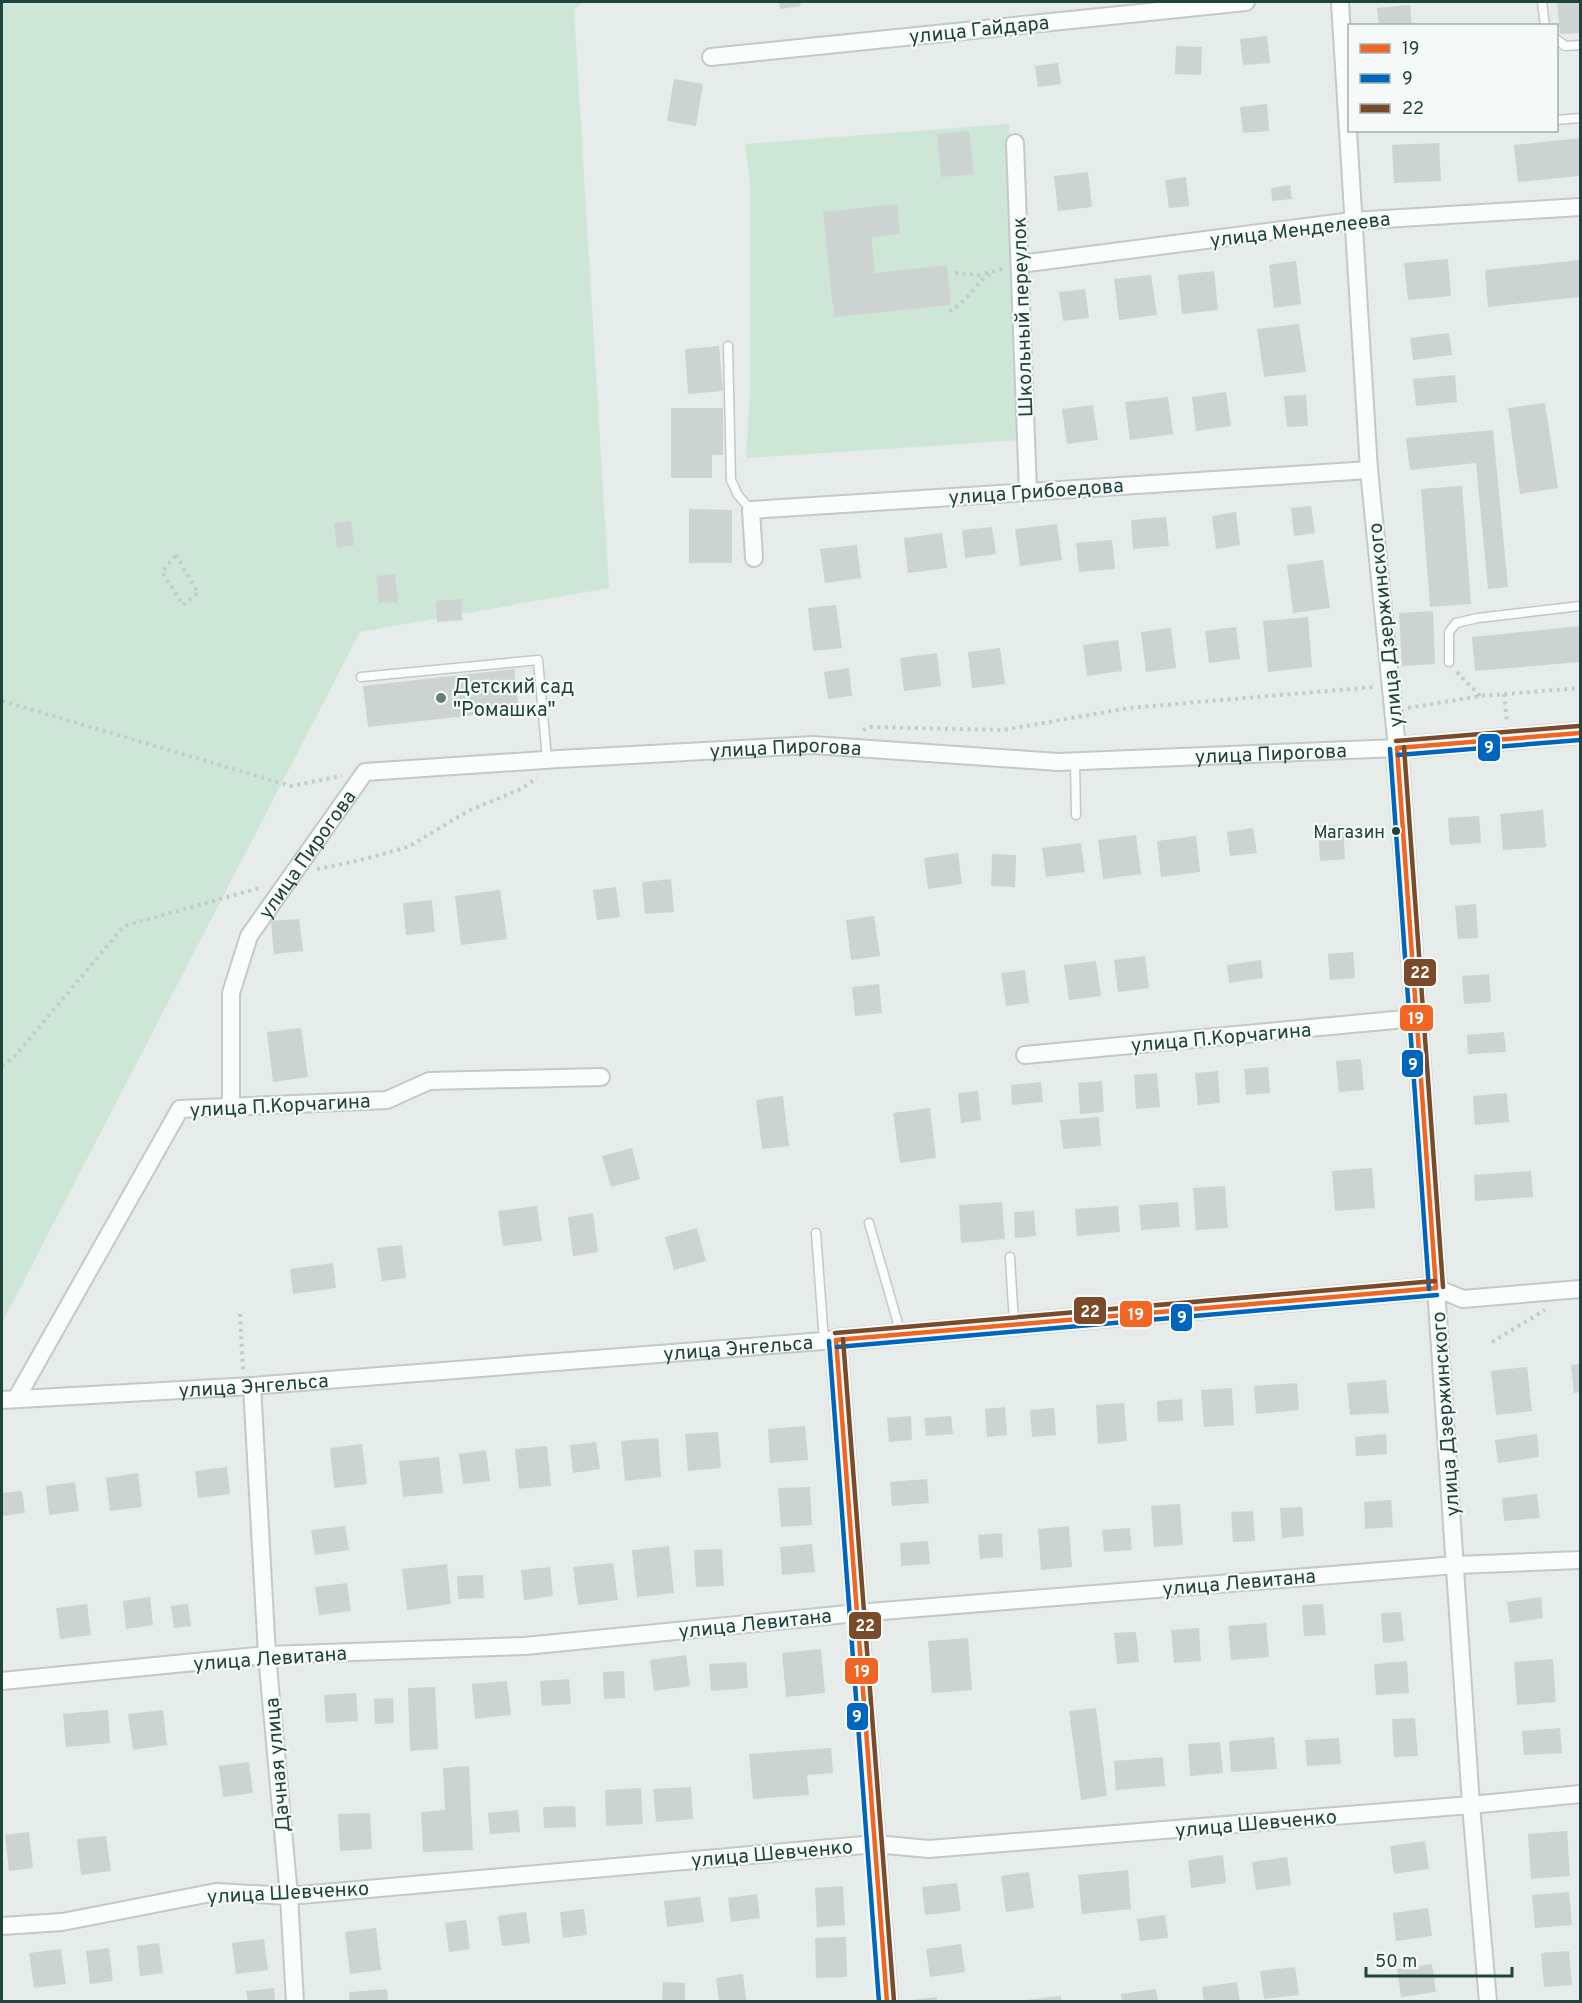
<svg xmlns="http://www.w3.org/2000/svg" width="1582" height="2003" font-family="Overpass,sans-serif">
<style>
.green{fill:#cee6d8}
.building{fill:#ccd3d1}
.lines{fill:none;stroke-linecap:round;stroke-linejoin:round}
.service-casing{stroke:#c3c9c7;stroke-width:11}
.minor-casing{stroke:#c3c9c7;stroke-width:20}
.tertiary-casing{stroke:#c3c9c7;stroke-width:24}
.path{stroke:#c1ccca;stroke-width:4;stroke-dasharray:3 4.5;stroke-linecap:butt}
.service{stroke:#fbfcfc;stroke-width:8}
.minor{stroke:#fbfcfc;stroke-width:16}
.tertiary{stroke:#fbfcfc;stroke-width:21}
.bus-1-casing{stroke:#f5faf8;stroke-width:9}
.bus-2-casing{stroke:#f5faf8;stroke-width:9}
.bus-3-casing{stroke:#f5faf8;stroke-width:9}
.bus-1{stroke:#f26522;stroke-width:4.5}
.bus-2{stroke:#0065bd;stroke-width:4.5}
.bus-3{stroke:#7a4b2a;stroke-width:4.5}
.poi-dot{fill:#657e7a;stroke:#f5faf8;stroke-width:2}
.bus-dot{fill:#20433e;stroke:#f5faf8;stroke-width:2}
.labels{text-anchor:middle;stroke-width:4.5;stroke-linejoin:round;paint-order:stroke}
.bus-label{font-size:18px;fill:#20433e;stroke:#f5faf8;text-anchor:end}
.street-label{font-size:20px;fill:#20433e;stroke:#f5faf8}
.poi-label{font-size:20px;fill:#20433e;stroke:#f5faf8;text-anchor:start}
.line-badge{stroke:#f5faf8;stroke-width:2}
.badge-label{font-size:16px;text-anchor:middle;font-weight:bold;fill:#fff}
</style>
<rect width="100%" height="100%" fill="#e6ecea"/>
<path class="green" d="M2,2H583L574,10L609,588L360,632L2,1323Z
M1009,124L1022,440L746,458L750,391V184L745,144Z"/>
<path class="building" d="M779,2H800L801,6L780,9Z
M1557,2H1580V33L1560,34Z
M1410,5L1412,26H1379L1377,8Z
M1267,36L1270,63L1243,65L1240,39Z
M1176,46L1202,47L1201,75L1175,74Z
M1058,63L1061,84L1038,87L1035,66Z
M674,79L703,84L696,126L667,121Z
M1267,104L1269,131L1243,133L1240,107Z
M969,131L974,174L941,177L937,134Z
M1580,138V176L1518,182L1514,145Z
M1439,143L1441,181L1394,183L1392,145Z
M1088,172L1092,207L1058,211L1054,176Z
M1186,177L1189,206L1169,208L1165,180Z
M1290,185L1292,199L1272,201L1271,188Z
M897,204L900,234L871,237L875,273L947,265L951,305L834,317L823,212Z
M1448,259L1451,296L1408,300L1404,263Z
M1580,260V297L1488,307L1485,270Z
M1296,261L1301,304L1274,308L1269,265Z
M1214,271L1218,310L1182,314L1178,275Z
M1151,275L1157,315L1119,320L1114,279Z
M1085,289L1089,318L1063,321L1059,292Z
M1299,324L1306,372L1264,377L1257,329Z
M1449,333L1452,355L1413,360L1410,338Z
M719,346L723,391L688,394L685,349Z
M1455,375L1457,402L1416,406L1413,379Z
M1226,392L1231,426L1196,431L1192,397Z
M1306,395L1308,426L1287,427L1284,396Z
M1168,397L1173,434L1130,440L1125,402Z
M1545,403L1558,488L1520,494L1508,408Z
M1093,405L1098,440L1067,444L1062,409Z
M671,408H723V455H712V478H671Z
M1493,430L1508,587L1488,589L1476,463L1410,470L1406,438Z
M1462,486L1471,604L1430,607L1421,489Z
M1311,506L1315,533L1294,536L1291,508Z
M689,509L732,510V563H689Z
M1236,512L1240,545L1216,549L1212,516Z
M1166,517L1169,546L1133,549L1131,520Z
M351,521L354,545L337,548L334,523Z
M1057,524L1062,560L1020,566L1015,529Z
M992,527L996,554L965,558L962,530Z
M942,533L947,568L908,573L904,538Z
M1112,540L1115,569L1079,572L1076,543Z
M857,545L861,578L825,583L820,549Z
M1323,560L1330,608L1293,613L1287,565Z
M395,574L398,602L379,603L376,576Z
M461,599L462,620L437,622L436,601Z
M836,605L842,648L813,651L808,608Z
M1433,611L1435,664L1402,666L1399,613Z
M1308,617L1312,667L1268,672L1263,621Z
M1580,626V662L1475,671L1472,637Z
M1236,627L1240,659L1209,663L1205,631Z
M1171,628L1176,668L1146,672L1141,632Z
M1118,640L1122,671L1087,676L1083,645Z
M1000,648L1005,684L972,688L968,652Z
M937,653L941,686L904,691L900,658Z
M849,668L852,696L828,699L824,672Z
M514,669L519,710L368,727L363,686Z
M1543,810L1546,847L1503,850L1500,814Z
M1479,816L1481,843L1450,845L1448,818Z
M1343,825L1345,859L1320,861L1318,826Z
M1253,828L1257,853L1230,856L1227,832Z
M1136,835L1141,874L1103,879L1098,840Z
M1196,836L1200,872L1161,877L1157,841Z
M1081,843L1085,872L1046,877L1042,848Z
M958,853L962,884L928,889L924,858Z
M992,854L1016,855L1015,887L991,886Z
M671,879L674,912L645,914L642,882Z
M616,887L620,917L597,920L593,890Z
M500,890L507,939L461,945L455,896Z
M432,900L435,932L406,935L403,903Z
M1476,904L1478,938L1458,939L1455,906Z
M874,916L880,956L851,960L846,920Z
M299,919L303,951L274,954L271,921Z
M1353,952L1355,978L1330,980L1328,954Z
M1145,956L1149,988L1118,992L1114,960Z
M1261,960L1263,978L1229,983L1227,965Z
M1096,961L1101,996L1069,1000L1064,965Z
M1025,970L1029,1003L1006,1006L1001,973Z
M1489,974L1491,1002L1464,1004L1462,976Z
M879,984L882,1013L855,1016L852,987Z
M301,1028L308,1077L273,1082L267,1032Z
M1504,1032L1506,1052L1468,1054L1467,1035Z
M1361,1059L1364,1090L1339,1092L1336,1061Z
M1268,1067L1270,1093L1246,1095L1244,1069Z
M1218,1071L1220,1103L1198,1105L1195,1073Z
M1157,1073L1160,1107L1136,1109L1134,1075Z
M1102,1081L1104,1112L1080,1114L1078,1083Z
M1041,1082L1043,1102L1012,1105L1011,1085Z
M978,1091L981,1120L961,1123L958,1093Z
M1507,1093L1509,1122L1475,1125L1473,1096Z
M783,1096L789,1146L762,1149L756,1100Z
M930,1108L936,1158L900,1163L893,1113Z
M1099,1117L1101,1146L1063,1149L1060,1120Z
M632,1148L640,1179L611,1187L602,1156Z
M1372,1168L1375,1208L1335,1211L1332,1171Z
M1531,1171L1533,1197L1475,1201L1474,1175Z
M1225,1186L1228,1228L1196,1230L1193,1188Z
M1002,1202L1005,1239L961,1243L959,1205Z
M1178,1202L1180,1227L1141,1230L1139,1205Z
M537,1206L542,1241L503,1246L498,1211Z
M1118,1206L1120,1232L1077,1236L1075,1209Z
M1034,1211L1036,1236L1015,1238L1014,1212Z
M593,1213L598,1252L573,1256L568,1217Z
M697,1228L706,1261L674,1270L665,1237Z
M402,1245L406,1278L382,1281L377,1248Z
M333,1263L336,1288L293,1294L290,1269Z
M1580,1364V1392L1574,1393L1571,1365Z
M1527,1367L1532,1411L1496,1415L1491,1371Z
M1386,1380L1389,1413L1350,1415L1347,1383Z
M1297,1383L1299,1410L1256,1414L1254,1386Z
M1232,1388L1234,1425L1204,1427L1201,1390Z
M1182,1399L1183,1421L1158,1422L1157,1401Z
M1124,1403L1127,1441L1098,1444L1096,1405Z
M1005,1407L1007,1435L987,1437L985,1409Z
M1054,1408L1056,1435L1032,1437L1030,1410Z
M911,1416L912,1440L889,1442L887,1418Z
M951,1416L953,1434L926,1436L924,1418Z
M805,1426L808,1460L770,1463L768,1429Z
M718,1432L721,1468L688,1471L685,1434Z
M1386,1434L1387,1454L1356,1456L1355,1437Z
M1537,1434L1539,1457L1498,1463L1495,1440Z
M658,1438L661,1477L625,1481L621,1441Z
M596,1442L600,1469L573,1473L570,1445Z
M362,1444L367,1484L334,1488L330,1448Z
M547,1446L551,1486L519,1489L515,1449Z
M486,1450L490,1481L463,1484L459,1454Z
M439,1457L443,1493L403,1497L399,1461Z
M227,1467L230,1494L198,1498L195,1471Z
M138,1473L142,1507L110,1511L106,1478Z
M927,1479L929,1503L892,1506L890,1482Z
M75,1482L79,1511L49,1515L46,1486Z
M810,1487L812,1525L781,1527L778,1488Z
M22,1491L25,1513L2,1516V1493Z
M1537,1494L1540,1518L1504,1521L1502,1498Z
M1391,1500L1393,1527L1365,1529L1364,1502Z
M1180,1504L1183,1545L1154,1547L1151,1506Z
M1302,1507L1304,1536L1282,1538L1280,1508Z
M1253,1511L1255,1541L1233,1542L1231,1512Z
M345,1526L349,1550L315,1555L311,1530Z
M1069,1526L1072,1567L1041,1570L1038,1529Z
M1130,1528L1132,1550L1104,1552L1102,1530Z
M1002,1533L1003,1557L980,1559L978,1535Z
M928,1541L930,1564L901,1566L900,1543Z
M812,1544L815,1572L782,1575L780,1547Z
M669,1546L674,1593L637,1597L632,1550Z
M722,1549L724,1586L696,1587L694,1550Z
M613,1563L618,1600L578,1605L573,1567Z
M447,1564L451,1604L407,1610L402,1569Z
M550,1567L553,1596L524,1600L521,1570Z
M483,1575L484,1598L458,1599L457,1576Z
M347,1583L351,1611L319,1615L315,1587Z
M150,1597L153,1625L126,1629L123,1601Z
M1541,1597L1543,1618L1510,1623L1507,1602Z
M87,1604L91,1635L60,1639L56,1608Z
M188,1604L191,1626L174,1628L171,1606Z
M1323,1604L1326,1635L1304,1636L1302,1605Z
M1401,1612L1404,1641L1383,1643L1381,1613Z
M1266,1623L1269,1657L1231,1660L1228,1626Z
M1199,1628L1201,1661L1174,1663L1171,1630Z
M1136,1632L1139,1662L1117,1664L1114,1633Z
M968,1638L972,1690L932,1693L928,1641Z
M821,1649L825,1693L786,1697L782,1653Z
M686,1655L690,1686L654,1691L650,1660Z
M1553,1659L1556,1702L1517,1705L1514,1662Z
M1407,1661L1409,1693L1376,1695L1374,1664Z
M746,1662L748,1688L711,1691L709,1664Z
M624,1671L625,1698L604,1699L603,1672Z
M569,1679L571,1704L542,1706L540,1681Z
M507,1681L511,1715L475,1719L472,1684Z
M435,1687L438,1749L410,1751L408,1688Z
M356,1693L358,1721L326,1723L324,1695Z
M393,1698L394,1723L375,1724L374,1699Z
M1096,1708L1107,1796L1081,1800L1069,1711Z
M108,1710L110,1743L66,1747L63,1714Z
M163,1710L167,1745L133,1750L128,1714Z
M1415,1718L1418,1756L1394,1757L1392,1719Z
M1560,1728L1562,1753L1524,1755L1522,1731Z
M1274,1737L1277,1769L1231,1772L1229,1741Z
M1339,1738L1341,1764L1307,1766L1305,1740Z
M1220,1742L1223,1773L1190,1776L1188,1744Z
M831,1748L833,1773L807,1775L809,1795L753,1799L749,1754Z
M1163,1757L1165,1786L1116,1790L1114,1761Z
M249,1762L253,1793L223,1797L219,1766Z
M469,1766L473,1850L423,1852L421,1812L445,1810L443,1768Z
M691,1787L693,1819L656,1822L653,1789Z
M641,1788L643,1824L606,1826L605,1790Z
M575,1806L576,1827L544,1828L543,1807Z
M518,1810L520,1832L490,1834L488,1813Z
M370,1813L372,1849L340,1851L338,1814Z
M1567,1831L1570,1876L1531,1879L1528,1834Z
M29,1832L33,1868L9,1871L5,1835Z
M106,1836L111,1871L81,1875L77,1839Z
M1425,1841L1429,1869L1394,1874L1390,1846Z
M1223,1855L1226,1883L1191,1888L1188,1860Z
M1287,1857L1291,1885L1256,1890L1252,1862Z
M1128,1870L1131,1909L1082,1914L1078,1875Z
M1029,1872L1034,1908L1006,1912L1001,1876Z
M957,1883L961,1911L925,1915L922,1887Z
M843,1886L845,1925L817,1927L815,1888Z
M1569,1892L1572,1925L1535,1928L1532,1895Z
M757,1894L760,1918L731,1922L728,1898Z
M700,1897L704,1922L667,1927L664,1901Z
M1428,1908L1432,1936L1396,1941L1393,1913Z
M584,1909L587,1935L563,1938L560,1912Z
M526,1912L530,1943L502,1946L498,1916Z
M1165,1915L1168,1938L1140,1941L1137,1919Z
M466,1920L470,1949L449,1952L445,1923Z
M376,1928L381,1970L350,1974L345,1932Z
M846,1937L847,1977L816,1978L815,1938Z
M264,1939L268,1970L236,1974L232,1943Z
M159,1943L163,1973L140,1976L137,1946Z
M961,1944L965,1972L930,1977L926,1949Z
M109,1948L113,1981L90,1984L86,1951Z
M61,1949L66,1984L34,1988L29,1953Z
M1569,1951L1572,1985L1544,1987L1541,1953Z
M1432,1964L1436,1992L1401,1997L1397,1969Z
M1295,1967L1299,1995L1264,1999L1260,1971Z
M743,1974L746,2000L719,2002L716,1978Z
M663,1982L685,1983V2002H662Z
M1237,1982L1240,2002H1204L1202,1987Z
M274,1988L275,2002H248L246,1991Z
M387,1989L388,2002H350L349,1992Z
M1156,1989L1158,2002H1122L1121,1994Z
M1061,1996V2002H1026V2000Z
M937,1997V2002H911V2000Z"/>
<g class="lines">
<defs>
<path id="service" d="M1542,2L1545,26
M1556,39L1565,46L1580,45
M1556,120L1580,118
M728,346L731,480L738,495L751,510
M1449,662V632L1456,623L1478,618L1580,606
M361,677L538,660L547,759
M1075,761L1076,815
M869,1223L901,1334
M816,1233L824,1341
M1010,1257L1014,1324"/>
<g id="minor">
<path d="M711,57L1246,2"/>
<path d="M1015,143L1028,492"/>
<path d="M1020,264L1352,221L1580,207"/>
<path d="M754,558L751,510L1369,470"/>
<path d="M1025,1055L1416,1018"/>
<path id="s1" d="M231,1107V993L249,936L365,772L559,759L813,745L1058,762L1397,748L1369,470L1340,2"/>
<path d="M252,1386L267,1655L289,1896L295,2002"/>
<path d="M16,1399L180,1109L387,1100L429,1081L601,1077"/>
<path id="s2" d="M2,1400L252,1386L836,1340"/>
<path d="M2,1681L267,1655L525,1646L857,1613L1456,1565L1580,1560"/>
<path d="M2,1926L62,1922L216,1892L289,1896L875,1844L929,1849L1471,1805L1580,1794"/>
<path d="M1488,2002L1471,1805L1436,1288L1463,1299L1580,1289"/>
</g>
<path id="tertiary" d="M887,2002L836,1340L1436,1288L1397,748L1580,733"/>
</defs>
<use href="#service" class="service-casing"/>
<use href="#minor" class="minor-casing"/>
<use href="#tertiary" class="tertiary-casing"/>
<path class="path" d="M955,273L979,275L1002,269
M949,311C965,304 975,284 990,274
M176,555L198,593L183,605L162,572Z
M1457,672L1480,696
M1504,694L1507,721
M2,701L291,786L342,776
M1408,708L1480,696L1580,688
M863,730L870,727L1003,730L1129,708L1374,687
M317,869L361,860L408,847L468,811L521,789L537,778
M2,1066L14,1057L124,926L263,887
M240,1314L243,1370
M1492,1342L1545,1310"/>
<use href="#service" class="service"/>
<use href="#minor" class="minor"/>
<use href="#tertiary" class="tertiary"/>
<defs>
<path id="bus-1" d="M1397,748L1436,1288
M1397,748L1580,733
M836,1340L887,2002
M836,1340L1436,1288"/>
<path id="bus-2" d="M1390,749L1429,1289
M1398,755L1580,740
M829,1341L879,2002
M837,1347L1437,1295"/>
<path id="bus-3" d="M1396,741L1579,726
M1404,747L1443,1287
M835,1333L1435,1281
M843,1339L894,2001"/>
</defs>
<use href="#bus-1" class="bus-1-casing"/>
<use href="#bus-2" class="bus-2-casing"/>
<use href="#bus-3" class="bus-3-casing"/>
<use href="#bus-1" class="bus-1"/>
<use href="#bus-2" class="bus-2"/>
<use href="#bus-3" class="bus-3"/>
</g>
<circle class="poi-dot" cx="441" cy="698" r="6"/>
<circle class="bus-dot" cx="1396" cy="831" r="5"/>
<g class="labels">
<g class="bus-label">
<text x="1385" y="838">Магазин</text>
</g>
<g class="street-label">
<text transform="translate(979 29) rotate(-6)" y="7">улица Гайдара</text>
<text transform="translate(1300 229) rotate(-7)" y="7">улица Менделеева</text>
<text transform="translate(1022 317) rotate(-92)" y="7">Школьный переулок</text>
<text transform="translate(1036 491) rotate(-4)" y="7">улица Грибоедова</text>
<text transform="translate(1385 625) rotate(-96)" y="7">улица Дзержинского</text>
<text dy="7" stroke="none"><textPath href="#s1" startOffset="796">улица Пирогова</textPath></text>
<text dy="7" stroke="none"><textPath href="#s1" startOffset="1282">улица Пирогова</textPath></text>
<text dy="7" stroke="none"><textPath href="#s1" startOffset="274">улица Пирогова</textPath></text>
<text transform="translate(1221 1037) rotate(-5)" y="7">улица П.Корчагина</text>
<text transform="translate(280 1105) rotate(-3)" y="7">улица П.Корчагина</text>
<text dy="7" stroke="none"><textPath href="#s2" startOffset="738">улица Энгельса</textPath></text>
<text dy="7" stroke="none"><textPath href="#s2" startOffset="252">улица Энгельса</textPath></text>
<text transform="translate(1445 1414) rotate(-94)" y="7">улица Дзержинского</text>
<text transform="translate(1239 1582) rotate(-5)" y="7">улица Левитана</text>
<text transform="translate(755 1623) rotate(-6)" y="7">улица Левитана</text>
<text transform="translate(270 1658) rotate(-4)" y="7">улица Левитана</text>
<text transform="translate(277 1765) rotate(-95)" y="7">Дачная улица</text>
<text transform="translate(1256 1823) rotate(-5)" y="7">улица Шевченко</text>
<text transform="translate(772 1853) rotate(-5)" y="7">улица Шевченко</text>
<text transform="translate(288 1892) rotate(-3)" y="7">улица Шевченко</text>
</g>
<g class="poi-label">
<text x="453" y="693">Детский сад<tspan x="453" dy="23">"Ромашка"</tspan></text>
</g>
</g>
<g class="line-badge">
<rect x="1477" y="733" width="24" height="29" rx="6" fill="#0065bd"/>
<rect x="1403" y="958" width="34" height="29" rx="6" fill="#7a4b2a"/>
<rect x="1399" y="1004" width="35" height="28" rx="6" fill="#f26522"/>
<rect x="1401" y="1049" width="23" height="29" rx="6" fill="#0065bd"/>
<rect x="1073" y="1296" width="34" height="29" rx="6" fill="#7a4b2a"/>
<rect x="1119" y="1300" width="34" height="28" rx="6" fill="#f26522"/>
<rect x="1170" y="1303" width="23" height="29" rx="6" fill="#0065bd"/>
<rect x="848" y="1611" width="34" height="29" rx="6" fill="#7a4b2a"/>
<rect x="844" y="1657" width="35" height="28" rx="6" fill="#f26522"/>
<rect x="846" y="1702" width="23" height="29" rx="6" fill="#0065bd"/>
</g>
<g class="badge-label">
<text x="1489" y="753">9</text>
<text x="1420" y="978">22</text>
<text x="1416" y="1024">19</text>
<text x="1413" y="1070">9</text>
<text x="1090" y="1317">22</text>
<text x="1136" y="1320">19</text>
<text x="1182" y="1323">9</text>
<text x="865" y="1631">22</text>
<text x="862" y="1677">19</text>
<text x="857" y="1722">9</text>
</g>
<rect width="1582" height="2003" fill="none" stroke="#20433e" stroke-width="6"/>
<rect x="1348" y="24" width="210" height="108" fill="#f5faf8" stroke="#a0b1ae" stroke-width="1.5"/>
<rect x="1360" y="44" width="30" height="9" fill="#f26522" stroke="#a0b1ae" stroke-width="1.5"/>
<text x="1402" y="54" font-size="18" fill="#20433e">19</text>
<rect x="1360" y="74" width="30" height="9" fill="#0065bd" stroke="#a0b1ae" stroke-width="1.5"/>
<text x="1402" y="84" font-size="18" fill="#20433e">9</text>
<rect x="1360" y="104" width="30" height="9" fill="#7a4b2a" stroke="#a0b1ae" stroke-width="1.5"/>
<text x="1402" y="114" font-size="18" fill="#20433e">22</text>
<path d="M1366 1967v9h146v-9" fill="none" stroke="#20433e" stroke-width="3"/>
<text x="1375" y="1967" font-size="18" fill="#20433e" stroke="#f5faf8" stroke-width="4.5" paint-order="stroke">50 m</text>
</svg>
